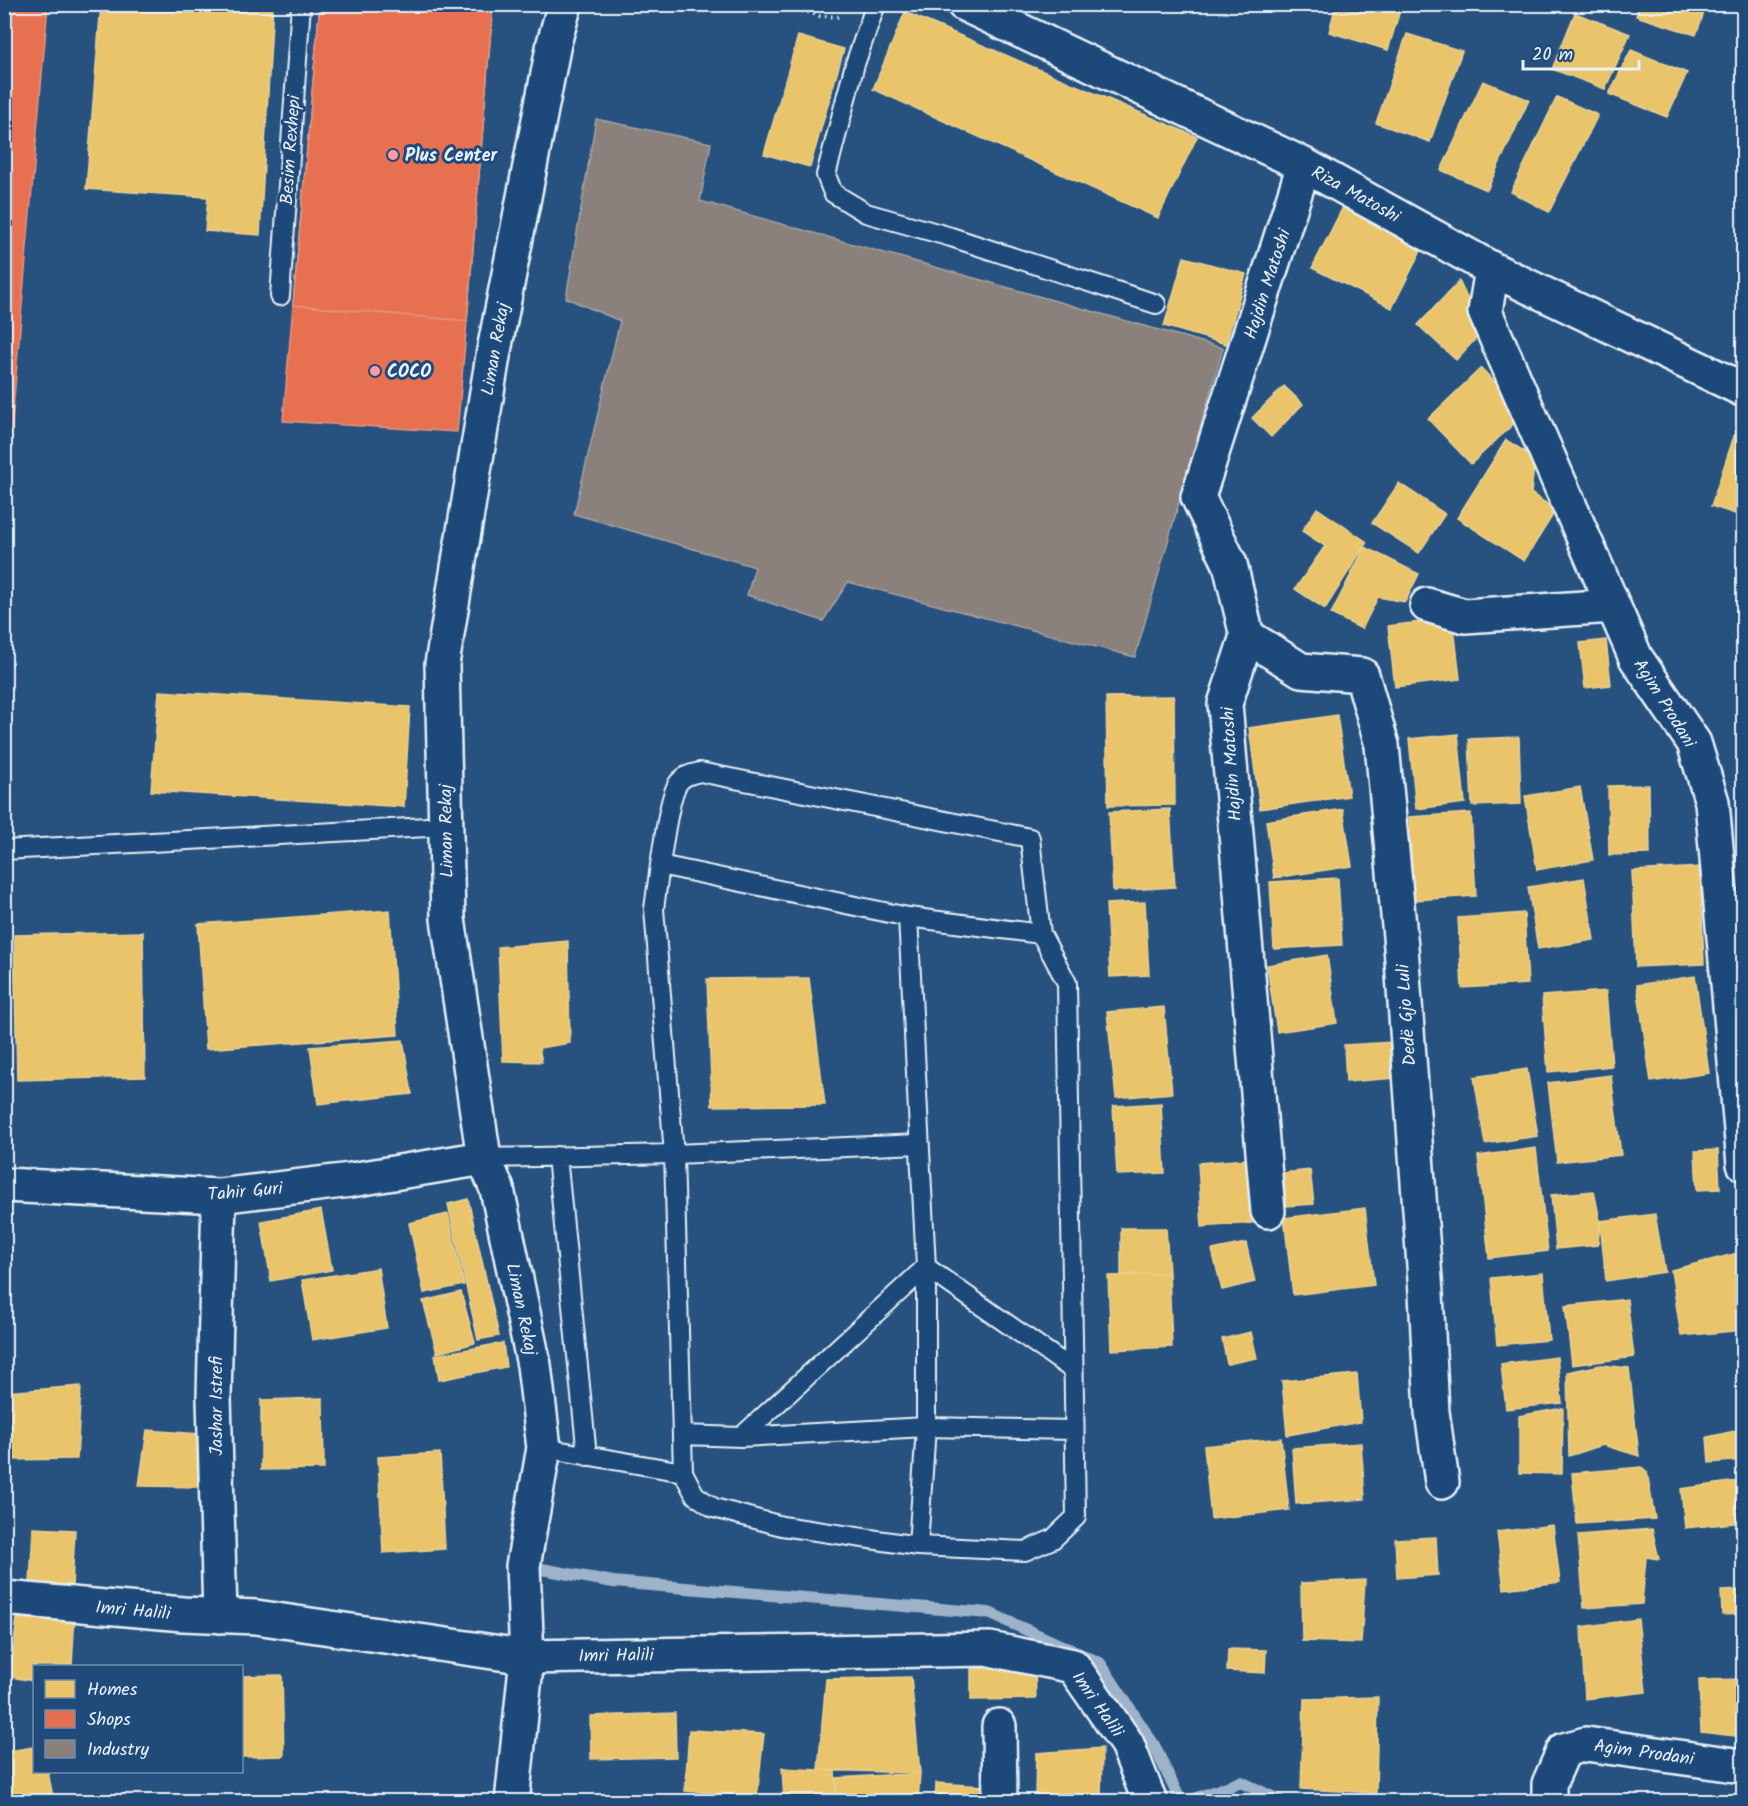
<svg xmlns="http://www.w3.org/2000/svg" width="1748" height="1806" font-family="Kalam,sans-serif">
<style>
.homes{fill:#e9c46a;stroke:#e9d295;stroke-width:1.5}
.shops{fill:#e76f51;stroke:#e79683;stroke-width:1.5}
.industry{fill:#8a817c;stroke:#a6a3a1;stroke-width:1.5}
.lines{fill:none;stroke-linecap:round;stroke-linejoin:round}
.stream{stroke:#9db3c9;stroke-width:12}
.lane-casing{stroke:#e8f1f8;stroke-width:22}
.street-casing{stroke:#e8f1f8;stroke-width:38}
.path{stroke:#e8f1f8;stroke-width:4;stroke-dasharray:1.5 4.5;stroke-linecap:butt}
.lane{stroke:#1f4a7a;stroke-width:18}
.street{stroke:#1f4a7a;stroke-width:33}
.poi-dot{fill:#ff9aa2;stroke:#1f4a7a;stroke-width:2}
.labels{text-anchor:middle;stroke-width:6;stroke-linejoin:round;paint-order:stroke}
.street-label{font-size:18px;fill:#e8f1f8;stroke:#1f4a7a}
.poi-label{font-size:18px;font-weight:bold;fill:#e8f1f8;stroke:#1f4a7a;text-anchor:start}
</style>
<rect width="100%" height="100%" fill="#27517f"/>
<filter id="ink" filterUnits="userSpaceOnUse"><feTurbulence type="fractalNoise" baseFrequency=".0167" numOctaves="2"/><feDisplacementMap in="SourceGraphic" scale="12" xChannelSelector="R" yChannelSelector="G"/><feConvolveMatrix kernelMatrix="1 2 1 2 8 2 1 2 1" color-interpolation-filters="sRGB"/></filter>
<g filter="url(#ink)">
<path class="homes" d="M101,4H273L260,235L205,231L208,197L86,189Z
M320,4H413L385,313L293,305Z
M413,4H493L467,321L385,313Z
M1336,4H1402L1388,50L1329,32Z
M1639,4H1707L1696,35L1636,16Z
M905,12L1197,137L1158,218L873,89Z
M1575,13L1630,34L1605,89L1552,69Z
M1407,34L1462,51L1430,142L1376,123Z
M798,36L844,49L810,167L764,154Z
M1631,50L1687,73L1667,117L1609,94Z
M1483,81L1529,100L1487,190L1441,170Z
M1557,97L1598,115L1549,212L1511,192Z
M1345,203L1425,243L1392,308L1312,268Z
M1184,257L1246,274L1226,344L1164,326Z
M1459,281L1483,331L1456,360L1418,325Z
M1481,368L1525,413L1471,464L1428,419Z
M1284,386L1303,404L1271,437L1252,418Z
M1740,418L1744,419V517L1711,506Z
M1506,440L1535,458L1531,493L1556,510L1524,561L1457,518Z
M1399,483L1445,514L1419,553L1372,523Z
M1317,508L1367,542L1325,609L1295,589L1325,546L1302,531Z
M1365,547L1419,574L1405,602L1378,597L1362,629L1331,614Z
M1453,618L1460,679L1395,687L1388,626Z
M1606,640L1611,685L1585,688L1580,643Z
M159,691L410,707L404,807L151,791Z
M1174,696L1175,805L1108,806L1106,697Z
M1337,715L1349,796L1260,809L1249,728Z
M1458,734L1465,803L1416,809L1409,739Z
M1519,737L1521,804L1472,806L1469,739Z
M1649,785L1650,854L1609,855L1608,786Z
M1580,787L1593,860L1537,870L1525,796Z
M1170,809L1175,887L1113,891L1109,812Z
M1343,809L1352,866L1274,878L1266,821Z
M1471,813L1476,896L1414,900L1409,817Z
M1700,867L1704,964L1636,967L1632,871Z
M1338,878L1342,945L1274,949L1270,882Z
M1584,878L1594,940L1538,949L1528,887Z
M1145,902L1149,975L1110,977L1106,904Z
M390,910L398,1035L206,1049L198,924Z
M1524,913L1528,984L1462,988L1458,918Z
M143,932L145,1077L17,1080L14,935Z
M568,941L570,1043L539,1048L542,1062L503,1061L498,947Z
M1327,955L1337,1023L1277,1032L1267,965Z
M1695,976L1709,1073L1651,1082L1637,985Z
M809,978L825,1105L712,1106L707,979Z
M1606,991L1612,1066L1548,1072L1542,996Z
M1164,1007L1172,1093L1116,1098L1107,1012Z
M403,1040L412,1094L318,1104L310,1047Z
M1394,1042L1396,1078L1346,1082L1344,1045Z
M1527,1069L1538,1136L1485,1144L1474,1077Z
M1611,1075L1621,1155L1557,1162L1548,1083Z
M1161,1103L1165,1173L1117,1175L1113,1106Z
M1536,1148L1548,1251L1489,1258L1478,1156Z
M1718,1150L1720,1189L1697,1190L1695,1151Z
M1247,1159L1252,1223L1202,1227L1198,1163Z
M1310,1170L1314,1204L1286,1206L1283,1173Z
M1594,1191L1600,1221L1598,1245L1556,1249L1551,1195Z
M468,1199L499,1336L478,1340L448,1204Z
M1365,1208L1374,1285L1293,1295L1284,1218Z
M321,1210L332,1270L271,1281L261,1221Z
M448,1214L464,1285L424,1293L409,1223Z
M1655,1214L1665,1272L1606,1281L1600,1221Z
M1121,1228H1166L1169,1273L1121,1275Z
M1246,1243L1255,1282L1222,1290L1212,1250Z
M1742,1252L1744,1330L1681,1336L1671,1270Z
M378,1268L387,1328L312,1340L302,1280Z
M1169,1273L1172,1347L1111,1350L1108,1276Z
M1543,1273L1549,1340L1497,1345L1491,1278Z
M461,1292L475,1343L437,1353L423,1301Z
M1627,1299L1634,1357L1572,1365L1565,1306Z
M1251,1332L1257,1358L1227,1364L1222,1339Z
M503,1343L506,1367L439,1380L435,1355Z
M1557,1357L1562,1403L1506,1409L1501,1364Z
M1601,1365L1629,1368L1639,1456L1603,1445L1569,1456L1567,1372Z
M1357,1374L1361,1422L1287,1435L1282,1381Z
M81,1386L77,1459L5,1460V1392Z
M323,1398L324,1469L261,1470V1400Z
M1563,1408L1562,1474L1519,1473V1416Z
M1744,1429V1460L1709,1463L1707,1437Z
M147,1430L200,1434L197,1487L139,1486Z
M1281,1438L1289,1510L1211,1519L1204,1446Z
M1361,1443L1365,1499L1296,1504L1292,1448Z
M440,1453L445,1549L383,1553L378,1457Z
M1642,1467L1647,1472L1655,1519L1577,1524L1572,1473Z
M1744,1480V1522L1685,1528L1681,1489Z
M1553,1525L1560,1582L1504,1589L1497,1532Z
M33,1528L75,1530L72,1586L30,1584Z
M1652,1529L1659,1559L1646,1557L1642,1604L1584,1608L1578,1535Z
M1436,1537L1438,1575L1397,1578L1395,1539Z
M1365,1580L1361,1643L1302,1641L1301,1583Z
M1744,1590V1614L1722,1615L1721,1591Z
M18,1610L75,1613L72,1666H34V1681L10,1677Z
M1638,1619L1646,1692L1585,1699L1581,1627Z
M1228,1649L1266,1650L1265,1673L1227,1671Z
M1035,1667L1036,1699L971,1700V1669Z
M282,1675L284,1756L242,1757V1676Z
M911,1677L920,1773L818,1770L826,1679Z
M1744,1679V1737L1701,1732L1699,1680Z
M1378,1697L1376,1793L1301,1789L1304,1699Z
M675,1713L676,1757L591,1759L590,1716Z
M689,1730L764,1734L757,1796L685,1791Z
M34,1747V1772H48L54,1802H4V1752Z
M1102,1748L1101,1798L1035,1797L1036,1753Z
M782,1768L835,1771L837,1802H784Z
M920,1773L918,1802H837L836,1778Z
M936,1783L983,1786V1802H935Z"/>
<path class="shops" d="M4,4H48L5,502H4Z
M320,4H493L467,321L293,305Z
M293,305L467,321L457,432L283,421Z"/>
<path class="industry" d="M596,119L711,143L700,201L1223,348L1135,657L848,582L823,621L747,595L755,567L574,514L620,321L566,298Z"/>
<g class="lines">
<path class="stream" d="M525,1566L613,1582L989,1613L1100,1663L1154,1745L1181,1802
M1187,1802L1241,1782L1283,1802"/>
<defs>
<path id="lane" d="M876,4L855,64L826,175L833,193L866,213L951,237L1156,304
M280,296L301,4
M4,850L446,826
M660,865C663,848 669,794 679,782C685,775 692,774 700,772L1030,838L1041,934
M557,1156L587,1456
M484,1158L674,1154L654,909L660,865L908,917L1041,934L1067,983L1076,1517L1053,1539L1025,1551L918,1546
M683,1435L741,1437L926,1427L1074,1430
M741,1437L926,1267L1073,1370
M544,1448L683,1472L695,1495L714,1508L782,1526L918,1546L926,1427V1267L908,917
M683,1472L674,1154L920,1144"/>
<path id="street" d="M964,4L1304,165L1492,269L1744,390
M1492,269L1485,312L1636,658L1694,743L1712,802L1744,1164
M1427,605L1465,616L1613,606
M1247,636L1301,670L1362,675L1382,745L1401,947L1426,1293L1432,1412L1442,1482
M4,1185L219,1196L351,1180L484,1158
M219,1196L214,1397L220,1616
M1268,1211L1225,704L1247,636L1230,564L1198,497L1304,165
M4,1598L183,1614L256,1617L527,1657L990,1649L1073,1666L1127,1744L1150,1802
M999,1726L1000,1802
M512,1802L527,1657L523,1566L544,1448L534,1365L497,1189L484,1158L448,919L442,664L493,356L554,43L565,4
M1549,1802V1784L1564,1750L1586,1744L1735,1765H1744"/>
</defs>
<use href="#lane" class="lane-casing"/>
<use href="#street" class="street-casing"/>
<path class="path" d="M785,4L819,16L841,17"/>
<use href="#lane" class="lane"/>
<use href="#street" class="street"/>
</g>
</g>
<g class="poi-dot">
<circle cx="393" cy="155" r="6"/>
<circle cx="375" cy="371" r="6"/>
</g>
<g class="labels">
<g class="street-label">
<text transform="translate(290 150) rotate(-86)" y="6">Besim Rexhepi</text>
<text transform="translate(1356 194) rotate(29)" y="6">Riza Matoshi</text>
<text transform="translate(1267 284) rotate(-72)" y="6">Hajdin Matoshi</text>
<text transform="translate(495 349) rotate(-80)" y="6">Liman Rekaj</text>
<text transform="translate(1665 703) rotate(58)" y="6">Agim Prodani</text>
<text transform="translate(1231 764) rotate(-94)" y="6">Hajdin Matoshi</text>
<text transform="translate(446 831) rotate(-91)" y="6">Liman Rekaj</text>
<text transform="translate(1406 1015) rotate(-94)" y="6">Dedë Gjo Luli</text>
<text transform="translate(245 1191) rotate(-5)" y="6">Tahir Guri</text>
<text transform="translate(522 1309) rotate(78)" y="6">Liman Rekaj</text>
<text transform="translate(216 1406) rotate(-90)" y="6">Jashar Istrefi</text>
<text transform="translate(133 1610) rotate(5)" y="6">Imri Halili</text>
<text transform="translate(616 1655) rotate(-1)" y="6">Imri Halili</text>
<text transform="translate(1098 1704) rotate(55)" y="6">Imri Halili</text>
<text transform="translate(1644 1752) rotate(8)" y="6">Agim Prodani</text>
</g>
<g class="poi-label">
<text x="405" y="161">Plus Center</text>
<text x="387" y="377">COCO</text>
</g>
</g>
<rect width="1748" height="1806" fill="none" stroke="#1f4a7a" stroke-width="24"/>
<rect x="12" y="12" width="1724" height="1782" fill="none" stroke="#e8f1f8" stroke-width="2" filter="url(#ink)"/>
<rect x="33" y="1665" width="210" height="108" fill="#1f4a7a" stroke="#6f8dac" stroke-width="1.5"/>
<rect x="45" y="1680" width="30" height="18" fill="#e9c46a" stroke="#6f8dac" stroke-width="1.5"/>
<text x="87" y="1695" font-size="18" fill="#e8f1f8">Homes</text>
<rect x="45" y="1710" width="30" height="18" fill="#e76f51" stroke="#6f8dac" stroke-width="1.5"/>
<text x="87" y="1725" font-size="18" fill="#e8f1f8">Shops</text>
<rect x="45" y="1740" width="30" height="18" fill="#8a817c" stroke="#6f8dac" stroke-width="1.5"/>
<text x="87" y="1755" font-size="18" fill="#e8f1f8">Industry</text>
<path d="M1523 60v9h116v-9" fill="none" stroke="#e8f1f8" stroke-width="3"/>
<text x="1532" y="60" font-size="18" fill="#e8f1f8" stroke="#1f4a7a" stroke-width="4.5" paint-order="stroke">20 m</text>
</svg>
